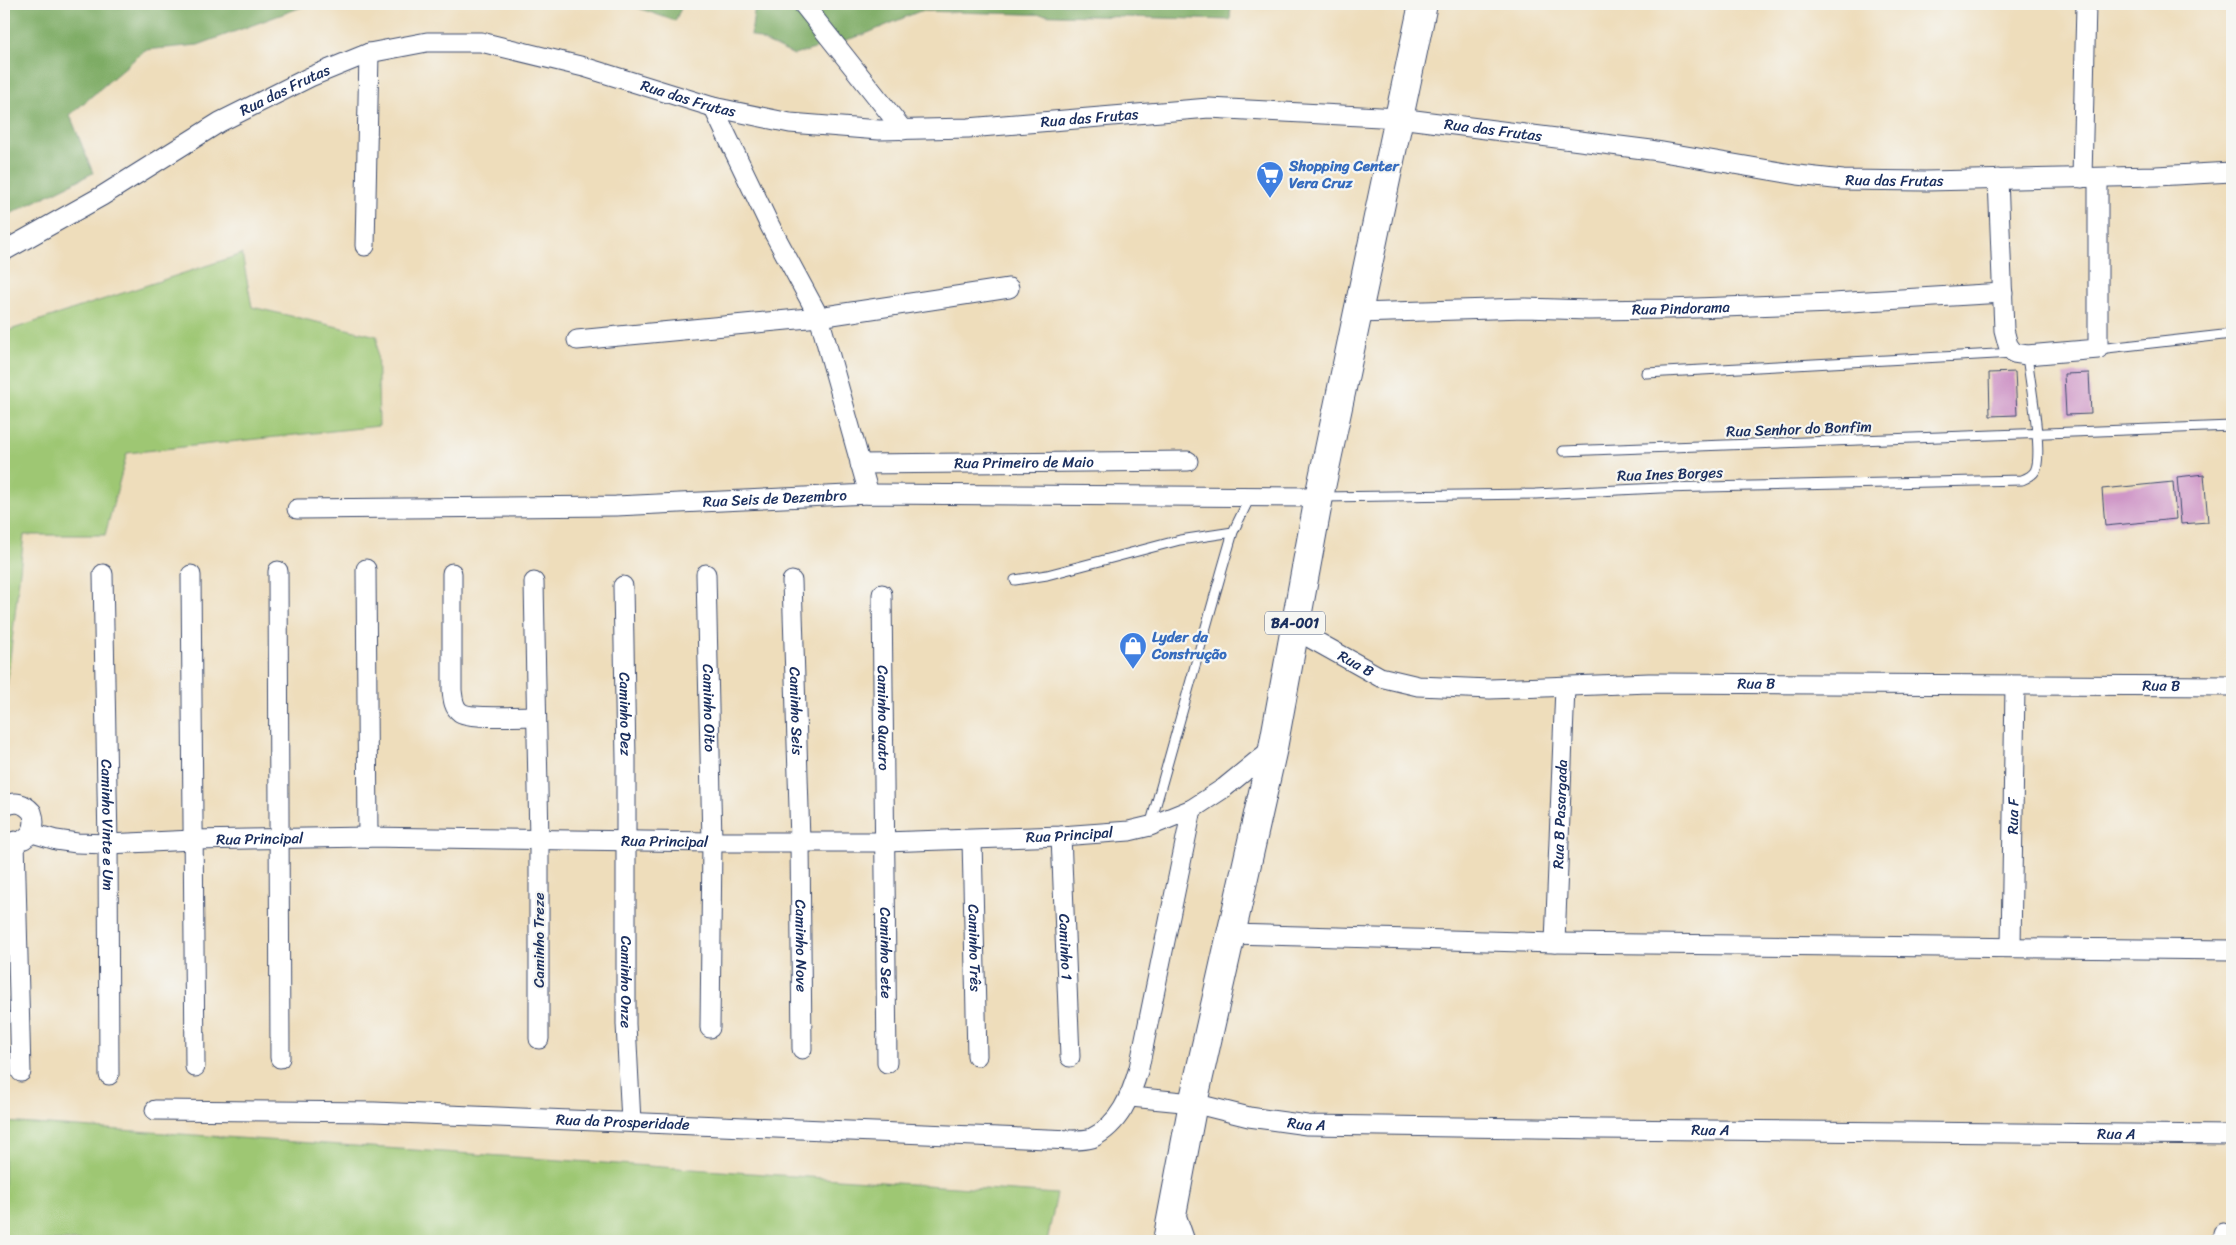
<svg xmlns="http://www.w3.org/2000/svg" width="2236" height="1245" font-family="Sriracha,sans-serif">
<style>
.green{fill:#9ec773;stroke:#5c7b68}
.forest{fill:#7eac65;stroke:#4c6e62}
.building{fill:#cf97c7}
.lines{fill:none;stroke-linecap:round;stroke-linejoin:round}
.lane-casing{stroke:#3b496c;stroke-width:11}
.street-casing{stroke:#3b496c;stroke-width:21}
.primary-casing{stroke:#3b496c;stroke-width:30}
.lane{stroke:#fff;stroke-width:9}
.street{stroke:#fff;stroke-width:19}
.primary{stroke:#fff;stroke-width:28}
.labels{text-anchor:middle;stroke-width:4.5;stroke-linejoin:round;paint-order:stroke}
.shield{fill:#f6f6f2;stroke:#5d6b8a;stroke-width:1}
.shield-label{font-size:14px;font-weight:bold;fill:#1b2f5e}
.street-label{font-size:15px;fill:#1b2f5e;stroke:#f6f6f2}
.shop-label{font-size:15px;font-weight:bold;fill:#366cbe;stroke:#f6f6f2;text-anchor:start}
</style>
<rect width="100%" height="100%" fill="#f6f6f2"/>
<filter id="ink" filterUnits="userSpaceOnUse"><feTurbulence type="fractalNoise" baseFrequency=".02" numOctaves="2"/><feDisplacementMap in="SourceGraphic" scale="10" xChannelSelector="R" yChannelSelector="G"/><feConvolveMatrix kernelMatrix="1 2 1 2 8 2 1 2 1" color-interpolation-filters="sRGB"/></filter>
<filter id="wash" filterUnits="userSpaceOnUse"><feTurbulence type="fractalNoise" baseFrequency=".0096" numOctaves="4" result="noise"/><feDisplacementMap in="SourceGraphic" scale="20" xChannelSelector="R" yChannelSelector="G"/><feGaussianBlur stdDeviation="1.12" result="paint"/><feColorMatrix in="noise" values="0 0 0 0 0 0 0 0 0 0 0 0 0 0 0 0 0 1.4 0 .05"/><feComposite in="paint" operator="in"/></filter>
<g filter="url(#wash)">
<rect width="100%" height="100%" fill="#edb"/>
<path class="green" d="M242,254L252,307L377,336L379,426L127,453L105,535H24L7,685H4V332Z
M4,1122L1057,1194L1047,1241H4Z"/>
<path class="forest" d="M14,4H310L198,45L145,50L70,115L93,173L4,217V16Z
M627,4H683L675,21Z
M752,4H1231L1230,20L920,11L863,35L794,55L751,35L755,5Z"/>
<g id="blocks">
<path class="building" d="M2015,372L2017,415L1990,416L1989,373Z
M2089,373L2091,414L2066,415L2064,374Z
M2204,474L2208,522L2181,524L2177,477Z
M2173,482L2176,519L2105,526L2102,489Z"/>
</g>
</g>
<g filter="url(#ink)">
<use href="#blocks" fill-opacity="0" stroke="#3b496c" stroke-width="1"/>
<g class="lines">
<defs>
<path id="lane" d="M2098,349L2232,334
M1646,373L2014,353
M1563,451L2232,426
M1322,497L1535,494L1660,488L2022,480C2027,478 2032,476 2035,471C2044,455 2029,377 2027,355
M1015,580L1047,575L1180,540L1233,532
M1150,826L1222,570L1233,532L1250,497"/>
<g id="street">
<path d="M803,4L903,130"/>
<path d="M713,107L770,226L819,317L869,494"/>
<path d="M2082,178L2086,4"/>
<path d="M1998,179L2004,330L2008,345L2014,353L2027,355L2098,349V178"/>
<path d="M365,246L369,53"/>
<path id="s1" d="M4,251L102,196L220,122L310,77L369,53L427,42H481L584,67L713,107L790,123L879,130L968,128L1209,108L1399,118L1651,150L1798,175L1843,180L1926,181L2156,176L2232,172"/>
<path id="s2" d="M1357,313L1525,308L1588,310L1668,309L1833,303L2003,293"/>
<path d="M577,340L819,317L1009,288"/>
<path id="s3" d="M860,464L1188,461"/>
<path id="s4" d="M297,509L616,506L869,494L1319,497"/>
<path d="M366,569L368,837"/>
<path d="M278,571L280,1058"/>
<path d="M452,573V690C453,698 453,707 460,712C468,719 522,716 536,716"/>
<path id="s5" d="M103,574L108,844L109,1075"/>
<path id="s6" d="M706,574L712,842L710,1028"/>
<path d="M191,575L195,1067"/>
<path id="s7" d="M792,581L800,841L802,1049"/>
<path d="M534,582L539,841V1039"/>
<path id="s8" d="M623,586L626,760V1024L631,1122"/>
<path id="s9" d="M882,594L887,1063"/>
<path id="s10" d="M1294,629L1380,677L1418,686L1490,689L1649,683L2232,686"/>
<path d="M4,807C15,800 24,803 32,812C36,823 34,833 24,839"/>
<path id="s11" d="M32,833L56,840L77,843L108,844L193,840L368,837L712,842H884L1061,836L1129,831L1150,826L1192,809L1224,788L1273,748"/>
<path id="s12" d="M1061,836L1070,1057"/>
<path id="s13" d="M972,840L977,1056"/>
<path d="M15,841L21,1072"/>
<path d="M1231,934L1555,943L2232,950"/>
<path id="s14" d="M1555,943L1565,687"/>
<path id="s15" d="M2011,947L2015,686"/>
<path id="s16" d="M1131,1097L1193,1103L1249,1117L1307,1125L1601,1129L2232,1135"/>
<path id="s17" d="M155,1110L374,1112L1072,1140C1078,1140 1086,1140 1092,1138C1120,1124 1131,1096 1139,1068L1192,809"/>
<path d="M1174,1209L1185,1241"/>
<path d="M2222,1241L2223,1233"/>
</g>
<path id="primary" d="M1167,1241L1193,1103L1273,748L1319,497L1423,4"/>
</defs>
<use href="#lane" class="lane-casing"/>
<use href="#street" class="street-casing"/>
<use href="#primary" class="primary-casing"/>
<use href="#lane" class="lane"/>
<use href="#street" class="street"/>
<use href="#primary" class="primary"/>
</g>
</g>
<defs>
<symbol id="supermarket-pin" viewBox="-11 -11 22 30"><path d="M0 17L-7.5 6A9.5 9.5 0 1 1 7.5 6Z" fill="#3f7fe0" stroke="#f6f6f2"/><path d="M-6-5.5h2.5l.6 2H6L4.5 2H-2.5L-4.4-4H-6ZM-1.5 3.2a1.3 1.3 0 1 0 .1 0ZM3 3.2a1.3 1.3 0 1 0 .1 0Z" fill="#fff"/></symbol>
<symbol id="shop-pin" viewBox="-11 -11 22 30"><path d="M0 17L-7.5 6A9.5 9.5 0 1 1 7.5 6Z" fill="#3f7fe0" stroke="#f6f6f2"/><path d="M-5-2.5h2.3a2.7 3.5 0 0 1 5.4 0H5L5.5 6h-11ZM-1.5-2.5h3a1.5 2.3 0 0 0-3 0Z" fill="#fff"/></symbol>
</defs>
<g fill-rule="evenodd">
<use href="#supermarket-pin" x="1254" y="159" width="32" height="43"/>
<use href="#shop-pin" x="1117" y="630" width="32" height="43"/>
</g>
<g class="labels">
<rect class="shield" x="1265" y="611.5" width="60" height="23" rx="4"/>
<g class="shield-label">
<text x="1295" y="628">BA-001</text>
</g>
<g class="street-label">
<text dy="5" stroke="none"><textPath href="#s1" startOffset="324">Rua das Frutas</textPath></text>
<text dy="5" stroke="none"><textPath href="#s1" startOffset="744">Rua das Frutas</textPath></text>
<text dy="5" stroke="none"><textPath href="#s1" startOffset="1149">Rua das Frutas</textPath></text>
<text dy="5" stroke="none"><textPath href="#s1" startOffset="1554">Rua das Frutas</textPath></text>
<text dy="5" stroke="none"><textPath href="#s1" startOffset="1959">Rua das Frutas</textPath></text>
<text dy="5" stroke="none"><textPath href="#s2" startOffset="324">Rua Pindorama</textPath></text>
<text transform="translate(1799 429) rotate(-2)" y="5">Rua Senhor do Bonfim</text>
<text dy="5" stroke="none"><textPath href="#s3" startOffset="164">Rua Primeiro de Maio</textPath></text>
<text transform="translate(1670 474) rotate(-2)" y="5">Rua Ines Borges</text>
<text dy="5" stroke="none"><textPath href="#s4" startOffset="478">Rua Seis de Dezembro</textPath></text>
<text dy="5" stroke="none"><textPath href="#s10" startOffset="71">Rua B</textPath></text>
<text dy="5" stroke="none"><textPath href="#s10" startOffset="476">Rua B</textPath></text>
<text dy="5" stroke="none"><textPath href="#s10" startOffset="881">Rua B</textPath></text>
<text dy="5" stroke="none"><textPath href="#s6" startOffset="134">Caminho Oito</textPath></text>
<text dy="5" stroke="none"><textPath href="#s7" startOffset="130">Caminho Seis</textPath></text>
<text dy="5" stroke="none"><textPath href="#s8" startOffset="128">Caminho Dez</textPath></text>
<text dy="5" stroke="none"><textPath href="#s9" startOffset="124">Caminho Quatro</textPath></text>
<text dy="5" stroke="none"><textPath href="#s14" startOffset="129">Rua B Pasargada</textPath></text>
<text dy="5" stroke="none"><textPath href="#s15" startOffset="131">Rua F</textPath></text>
<text dy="5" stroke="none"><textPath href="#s5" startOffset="251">Caminho Vinte e Um</textPath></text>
<text dy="5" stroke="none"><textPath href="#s11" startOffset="1039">Rua Principal</textPath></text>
<text dy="5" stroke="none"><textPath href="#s11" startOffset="229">Rua Principal</textPath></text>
<text dy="5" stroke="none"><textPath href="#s11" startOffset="634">Rua Principal</textPath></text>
<text transform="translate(539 940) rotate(-90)" y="5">Caminho Treze</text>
<text dy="5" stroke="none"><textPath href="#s7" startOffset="365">Caminho Nove</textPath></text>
<text dy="5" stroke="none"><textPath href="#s12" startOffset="111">Caminho 1</textPath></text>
<text dy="5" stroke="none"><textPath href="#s13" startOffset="108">Caminho Três</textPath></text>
<text dy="5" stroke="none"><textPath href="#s9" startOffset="359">Caminho Sete</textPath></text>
<text dy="5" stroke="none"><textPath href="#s8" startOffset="396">Caminho Onze</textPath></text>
<text dy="5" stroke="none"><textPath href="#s17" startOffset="468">Rua da Prosperidade</textPath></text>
<text dy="5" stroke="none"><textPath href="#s16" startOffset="178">Rua A</textPath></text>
<text dy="5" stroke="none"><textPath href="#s16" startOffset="582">Rua A</textPath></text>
<text dy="5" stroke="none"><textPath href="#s16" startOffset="988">Rua A</textPath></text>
</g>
<g class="shop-label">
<text x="1289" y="171">Shopping Center<tspan x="1289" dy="17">Vera Cruz</tspan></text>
<text x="1152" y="642">Lyder da<tspan x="1152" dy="17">Construção</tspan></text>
</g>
</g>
<rect width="2236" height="1245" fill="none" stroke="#f6f6f2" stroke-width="20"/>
</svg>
